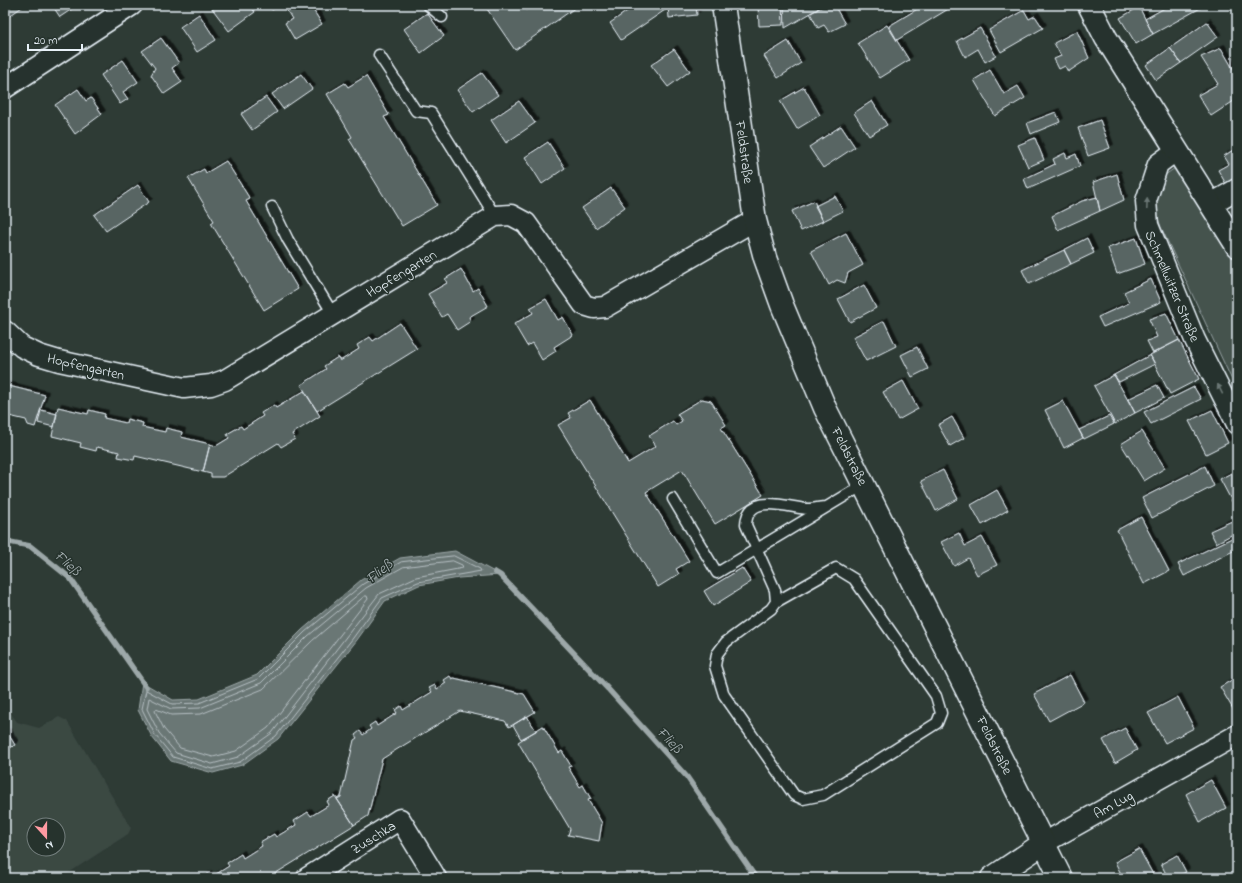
<svg xmlns="http://www.w3.org/2000/svg" width="1242" height="883" font-family="'Indie Flower',sans-serif">
<style>
.built{fill:#3b4843;fill-rule:evenodd}
.green{fill:#45524e;stroke:#96a2a3}
.water{fill:#6b7775;stroke:#9da8a9}
.lines{fill:none;stroke-linecap:round;stroke-linejoin:round}
.shore{stroke:#b6c0c4;stroke-width:1}
.stream{stroke:#9da8a9;stroke-width:5.5}
.building{fill:#596563;stroke:#e8f1f8;filter:url(#shadow)}
.service-casing{stroke:#e8f1f8;stroke-width:13}
.minor-casing{stroke:#e8f1f8;stroke-width:23}
.tertiary-casing{stroke:#e8f1f8;stroke-width:25}
.service{stroke:#26332d;stroke-width:10}
.minor{stroke:#26332d;stroke-width:20}
.tertiary{stroke:#26332d;stroke-width:22}
.oneway{fill:#6a7674}
.labels{text-anchor:middle;stroke-width:3;stroke-linejoin:round;paint-order:stroke}
.street-label{font-size:14px;fill:#e8f1f8;stroke:#26332d}
.water-label{font-size:15px;font-style:italic;fill:#b0babd;stroke:#26332d}
</style>
<defs>
<filter id="shadow"><feDropShadow dx="3.5" dy="-3.5" stdDeviation="0" flood-color="#0009"/></filter>
</defs>
<rect width="100%" height="100%" fill="#2e3b35"/>
<filter id="ink" filterUnits="userSpaceOnUse"><feTurbulence type="fractalNoise" baseFrequency=".025" numOctaves="2"/><feDisplacementMap in="SourceGraphic" scale="8" xChannelSelector="R" yChannelSelector="G"/><feConvolveMatrix kernelMatrix="1 2 1 2 8 2 1 2 1" color-interpolation-filters="sRGB"/></filter>
<g filter="url(#ink)">
<path class="built" d="M5,705L17,722L39,728L59,717L67,721L131,828L128,834L61,878H5ZM34,825H58V849H34Z"/>
<path class="green" d="M1175,168L1182,173L1237,261V391L1161,227L1153,204L1158,180Z"/>
<path class="water" d="M455,551L500,575L459,578L419,585L385,601L357,640L278,739L242,765L213,773L171,761L152,737L138,710L142,682L173,700L199,699L257,675L302,630L361,580L400,558Z"/>
<g class="lines">
<path class="shore" d="M454,556L480,569L481,571L418,582L382,598L353,638L276,736L240,762L212,769L173,757L155,735L142,709L146,690L172,704L199,703L258,679L305,632L363,584L401,562Z
M453,561L462,565L463,568L416,577L379,594L272,733L238,757L212,764L176,753L159,733L147,709L149,698L171,709L200,708L261,683L308,636L366,588L403,567Z
M365,596H367L368,599L268,728L236,751L213,757L180,748L164,729L155,711L156,709L171,715L201,714L263,689L312,641Z"/>
<path class="stream" d="M5,541L30,546L70,578L146,687
M495,572L500,575L608,689L687,777L756,878"/>
</g>
<path class="building" d="M5,5H25L5,19Z
M52,5H78L60,17Z
M213,5H249L255,12L229,31L211,7Z
M268,5H280L272,10Z
M294,5H310L322,24L295,40L285,23L292,19L286,9Z
M486,5H522L526,10L534,5H579L515,50L485,6Z
M636,5H668V8L621,40L610,23Z
M668,5H696L697,15L669,18Z
M758,5H782L783,25L759,26Z
M784,5H818V9L785,28Z
M826,5H834L845,24L829,32L824,25L818,28L810,13Z
M924,5H955L897,40L889,26Z
M1170,5H1206L1153,34L1145,19Z
M1139,7L1153,34L1136,44L1120,18Z
M1024,10L1029,19L1035,16L1043,28L1001,52L989,30Z
M427,13L444,36L421,53L404,29Z
M199,14L216,40L197,52L180,27Z
M1207,22L1218,37L1181,63L1170,48Z
M887,25L909,60L880,78L858,43Z
M980,28L996,56L985,62L978,49L965,57L957,41Z
M1077,31L1089,58L1068,72L1065,66L1059,69L1054,59L1061,56L1054,43Z
M161,38L179,63L172,68L182,82L164,94L151,75L155,68L142,51Z
M788,41L801,63L778,78L764,56Z
M1170,48L1181,63L1156,80L1146,65Z
M1221,48L1235,72L1237,71V99L1211,116L1198,95L1218,84L1201,57Z
M674,49L690,71L668,87L651,65Z
M123,60L138,82L123,92L128,99L120,104L101,75Z
M990,70L1004,94L1018,86L1025,98L995,116L974,80Z
M482,73L498,95L473,112L457,90Z
M301,74L312,89L283,109L272,94Z
M366,76L389,115L384,117L437,205L402,226L349,139L352,137L327,94L345,83L348,87Z
M804,87L820,115L797,129L780,101Z
M78,89L86,101L91,98L102,114L75,134L55,105Z
M266,97L277,112L252,130L241,114Z
M519,101L535,123L506,143L491,120Z
M872,101L887,125L869,136L854,113Z
M1056,112L1060,122L1031,134L1027,123Z
M1100,120L1110,148L1088,156L1078,128Z
M841,126L855,147L823,168L809,147Z
M1035,138L1044,160L1028,167L1018,145Z
M548,142L565,168L542,184L525,157Z
M1233,150L1237,157V180L1227,186L1218,170L1229,164L1224,156Z
M1065,153L1067,158L1076,154L1080,166L1028,189L1024,179L1055,164L1053,159Z
M226,161L250,199L246,201L298,289L264,310L211,223L214,221L188,178L204,169L206,173Z
M1117,174L1124,200L1100,211L1093,182Z
M138,185L149,202L106,231L94,215Z
M611,188L625,207L596,228L582,208Z
M835,196L843,211L823,221L815,206Z
M1097,197L1100,211L1058,230L1052,216L1082,201Z
M814,201L823,221L801,231L792,211Z
M846,233L863,265L848,273L845,283L837,280L829,285L811,251Z
M1087,238L1094,253L1071,264L1064,250Z
M1136,238L1145,264L1117,274L1108,248Z
M1064,250L1071,264L1029,284L1022,270Z
M461,269L473,291L478,288L488,306L469,317L471,321L457,330L447,314L442,317L428,294L447,283L445,279Z
M1151,279L1161,302L1103,327L1098,317L1129,303L1124,292Z
M864,285L876,308L850,322L838,299Z
M546,299L558,320L563,317L573,335L554,347L556,351L542,360L532,343L527,346L514,324L533,313L530,308Z
M1166,313L1179,340L1153,353L1147,341L1157,337L1149,319Z
M884,321L896,346L866,361L853,337Z
M400,323L417,349L317,411L301,385L326,369L324,366L338,357L340,361L359,349L357,345L370,337L373,341Z
M1179,340L1199,379L1170,394L1150,355Z
M917,347L928,369L912,377L901,355Z
M1150,355L1155,364L1119,382L1114,375Z
M1114,375L1135,413L1115,424L1094,386Z
M903,381L918,409L898,420L883,392Z
M5,385L45,395L35,427L28,425L26,420L5,415Z
M1157,385L1164,398L1135,413L1128,399Z
M1194,387L1201,399L1151,424L1144,412Z
M304,391L320,416L292,434L295,439L281,447L278,443L223,477H211V474L203,472L210,444L216,446L229,438L227,434L241,426L243,429L263,416L261,413L274,405L276,408Z
M702,399L711,401L726,425L721,428L763,495L715,524L682,470L646,492L689,561L676,569L679,574L658,587L558,425L571,418L568,413L590,400L628,463L656,446L649,436L673,421L676,425L682,421L677,414Z
M1063,401L1083,438L1064,448L1045,410Z
M58,407L88,414L89,410L105,414L104,418L126,423L127,419L143,423L142,427L165,432L166,428L182,432L181,437L210,444L203,472L135,456L134,460L118,457L119,452L97,447L96,451L80,447L81,443L52,436Z
M41,410L57,414L54,427L38,423Z
M1212,410L1228,443L1206,454L1189,421Z
M1109,416L1114,424L1084,439L1079,430Z
M952,417L964,438L950,446L938,425Z
M1142,431L1165,468L1144,481L1121,444Z
M1205,466L1214,486L1152,518L1142,498Z
M943,470L958,499L936,511L921,481Z
M1237,470V511L1220,479Z
M997,490L1008,510L982,525L971,505Z
M1141,517L1169,571L1144,584L1117,530Z
M1232,521L1237,532L1216,543L1210,531Z
M959,533L965,546L982,537L997,565L977,575L968,558L954,566L941,542Z
M1236,536L1237,549L1184,576L1178,564Z
M742,568L751,582L713,606L704,591Z
M1070,675L1084,702L1049,721L1034,694Z
M450,676L452,679L454,678L524,694L535,712L509,727L505,721L460,711L396,750L382,759L368,816L354,825L337,799L341,797L354,740L357,738L355,735L360,731L363,735L371,729L369,726L375,722L377,726L397,713L395,710L401,706L403,710L432,692L429,688L435,685L437,689L446,683L444,680Z
M1237,677V706L1233,709L1220,687Z
M1178,697L1194,728L1165,743L1148,713Z
M527,716L536,731L521,739L513,725Z
M543,726L559,753L562,751L571,766L568,767L580,787L583,785L591,799L588,800L602,823L599,841L568,835L570,829L518,742Z
M1125,728L1137,750L1115,763L1103,740Z
M7,732L15,745L5,751V733Z
M1211,780L1226,808L1200,822L1186,794Z
M335,796L354,825L286,867L268,878H202L208,874L210,878L229,866L227,863L241,854L243,858L262,846L260,842L274,834L276,837L296,825L294,821L308,812L311,816L329,805L327,801Z
M1139,849L1155,878H1123L1115,862Z
M1177,855L1186,872L1174,878H1168L1161,864Z"/>
<g class="lines">
<defs>
<path id="service" d="M428,5L442,17
M379,55L416,111L431,113L495,216
M272,207L288,240L333,314
M673,499L717,573L865,484
M776,602L836,568L854,579L936,696L941,713L937,723L823,795L803,799L794,795L724,695L715,666L717,654L726,642L771,609L776,602L775,590L746,525C747,491 789,508 808,509C814,509 821,507 827,507"/>
<path id="minor" d="M5,88L132,5
M1177,150L1158,164L1146,201L1148,225L1195,340L1237,424
M1211,204L1237,189
M5,331L22,347L39,355L59,361L184,388L211,385L225,380L495,216L511,215L526,223L584,305L594,308L605,307L755,220
M1044,843L1237,735
M307,878L400,819L436,878"/>
<path id="tertiary" d="M723,5L755,220L765,258L782,305L825,408L1061,878
M1089,5L1106,38L1237,246
M992,878L1044,843"/>
</defs>
<use href="#service" class="service-casing"/>
<use href="#minor" class="minor-casing"/>
<use href="#tertiary" class="tertiary-casing"/>
<use href="#service" class="service"/>
<use href="#minor" class="minor"/>
<use href="#tertiary" class="tertiary"/>
</g>
<defs><path id="oneway-solid" d="M-6-.8H1V-3.2L6.5 0L1 3.2V.8H-6Z"/></defs>
<g class="oneway">
<use href="#oneway-solid" transform="translate(1147 204) rotate(-88)"/>
<use href="#oneway-solid" transform="translate(1220 389) rotate(-116)"/>
</g>
</g>
<g class="labels">
<g class="street-label">
<text transform="translate(745 152) rotate(82)" y="5">Feldstraße</text>
<text transform="translate(401 273) rotate(-31)" y="5">Hopfengarten</text>
<text transform="translate(1173 286) rotate(67)" y="5">Schmellwitzer Straße</text>
<text transform="translate(86 366) rotate(13)" y="5">Hopfengarten</text>
<text transform="translate(850 456) rotate(63)" y="5">Feldstraße</text>
<text transform="translate(995 745) rotate(63)" y="5">Feldstraße</text>
<text transform="translate(1113 804) rotate(-29)" y="5">Am Lug</text>
<text transform="translate(373 837) rotate(-32)" y="5">Zuschka</text>
</g>
<g class="water-label">
<text transform="translate(68 563) rotate(43)" y="5">Fließ</text>
<text transform="translate(379 571) rotate(-38)" y="5">Fließ</text>
<text transform="translate(670 740) rotate(47)" y="5">Fließ</text>
</g>
</g>
<rect width="1242" height="883" fill="none" stroke="#26332d" stroke-width="20"/>
<rect x="10" y="10" width="1222" height="863" fill="none" stroke="#e8f1f8" stroke-width="1.5" filter="url(#ink)"/>
<g transform="translate(46 837) rotate(159)"><circle r="19" fill="#26332d" stroke="#747f7e"/>
<path d="M0-3L7 15L0 10L-7 15Z" fill="#ff9aa2"/>
<text y="-6" font-size="11" font-weight="bold" text-anchor="middle" fill="#e8f1f8">N</text>
</g>
<path d="M28 44v6h54v-6" fill="none" stroke="#e8f1f8" stroke-width="2"/>
<text x="34" y="44" font-size="12" fill="#e8f1f8" stroke="#26332d" stroke-width="3" paint-order="stroke">20 m</text>
</svg>
